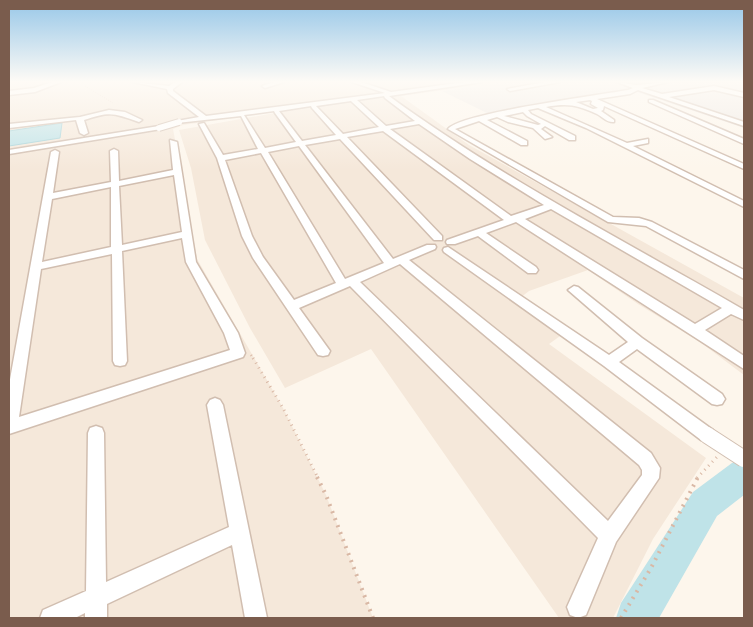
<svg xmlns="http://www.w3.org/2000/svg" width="753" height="627" font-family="'Space Grotesk',sans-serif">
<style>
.residential{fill:#f5e8da}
.industrial{fill:#efe9e4}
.water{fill:#bfe3e8;stroke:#a5d3da}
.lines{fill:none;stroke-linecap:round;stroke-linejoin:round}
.river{fill:#bfe3e8;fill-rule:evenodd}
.minor-casing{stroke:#d1beb0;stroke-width:3}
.path-far3{stroke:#d9b8a5;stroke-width:1;stroke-dasharray:0.5 2;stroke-linecap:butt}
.path-far2{stroke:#d9b8a5;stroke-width:2.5;stroke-dasharray:1 4;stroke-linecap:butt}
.path-far1{stroke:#d9b8a5;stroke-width:3;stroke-dasharray:1 4.5;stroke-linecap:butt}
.path{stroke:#d9b8a5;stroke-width:4;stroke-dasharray:2 5.5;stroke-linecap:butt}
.minor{fill:#fff;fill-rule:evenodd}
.minor-bridge-far1-casing{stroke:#d1beb0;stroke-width:8;stroke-linecap:butt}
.minor-bridge-casing{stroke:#d1beb0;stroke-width:18;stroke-linecap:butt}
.minor-bridge-far1{stroke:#fff;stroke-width:6}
.minor-bridge{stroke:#fff;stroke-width:16}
</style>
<rect width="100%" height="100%" fill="#fdf6ec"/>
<path class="residential" d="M9,82H505L401,96L469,145L744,298V375L700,342L638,304L588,270L529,291L520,298L567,331L549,344L706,458L653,539L613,618H559L371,349L285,388L250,328L205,240L191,168L179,130L314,106L183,125L173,129L197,259L283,408L326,495L373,618H9Z"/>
<path class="industrial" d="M504,82H744V128L631,90L491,115L442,91Z"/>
<path class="water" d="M62,123L60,138L9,146V131Z"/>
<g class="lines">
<path class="river" d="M744,458V495L717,516L659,618H616L621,603L693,492L732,463Z"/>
<defs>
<path id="minor" d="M52,82H61L35,92L9,95V91L34,88Z
M133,82L169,86L175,82H182L173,89V91L206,116L385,93L352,82H361L391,92L465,82H482L389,96C501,178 625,241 744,310V320L731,314L705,330L744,356V369L516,222L486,233L536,267L538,270L536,273H528L478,236L455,244H447L446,242L447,240L504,220L383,131L347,137L442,236V240H434L340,139L305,145L393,259L427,245H435L436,247L435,249L409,260L651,453L660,468L659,478L616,542L586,615L578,618L570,615L567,607L598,538L350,286L299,308L330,351L328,355L323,356L318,355L253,258L242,236L217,158L199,124L204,123L223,155L258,149L241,116L177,123V121L199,117L168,93L167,89ZM384,96L385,98L415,121L386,126L357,100ZM351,101L352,102L379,127L343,134L316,106ZM311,106L312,108L336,135L302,141L279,111ZM274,111L275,113L296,142L265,148L244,115ZM419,124L470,159L544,205L511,216L390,129ZM299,146L384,263L345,279L268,152ZM261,153L336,283L294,300L263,257L252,236L225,160ZM551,209L722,308L695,324L525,219ZM400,264L639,465L642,470V475L608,521L360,282Z
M274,82H284L265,88L262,86Z
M545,82H560L510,91L507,89Z
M617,82L636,85L668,82L642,88L662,94L714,86L744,93V97L714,90L669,97L744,122V126L638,90L630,94L597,99L744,164V169L604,106L603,110L601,111L614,120V122C607,123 603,117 597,114C577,105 568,103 546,107L627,143L648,139V143L633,146L744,201V207L586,128L538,108L528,110L531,114L575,136V140H569L545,126L541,129L552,137L545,139L533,128L508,122L497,117L487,120L527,141V145H521L479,121L455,129L613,217L639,218L652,222L744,270V279L646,226L608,222L448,129C461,113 600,95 628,90L633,88ZM590,100L592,101L591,104L598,108L593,109L576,102ZM523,112L527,116L541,124L538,125L504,116Z
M649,100H653L744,139V144L649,102Z
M109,110L125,112L142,120L139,122C114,113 110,111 84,120L88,133L84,135L80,133L76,120L9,128V124L80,117Z
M159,126L162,128L161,129L9,154V150Z
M170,140L177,142L196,262L238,333L245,353L243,357L9,434V385L51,152L55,150L59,152L53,193L111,182L110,151L114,149L118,151L119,181L173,170ZM174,175L182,232L122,245L119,186ZM111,187V247L42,262L52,199ZM182,238L186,262L224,333L230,350L19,417L41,269L112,254L113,361L115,365L120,366L125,365L127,361L122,251Z
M448,247L609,355L628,342L568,290L574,286L578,287L642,338L722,394L725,399L722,404L717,405L712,404L637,349L619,362L713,430L715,435L713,440L707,442L701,440L604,366L444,252L443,250L444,248Z
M215,398L220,400L223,405L267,618H245L232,545L107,604V618H85V613L75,618H40L43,610L86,591L88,433L90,428L96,426L102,428L104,433L106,582L229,527L207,405L210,400Z"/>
</defs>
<use href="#minor" class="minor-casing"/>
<path class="path-far3" d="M85,86L113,103"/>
<path class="path-far2" d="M251,355L254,359"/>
<path class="path-far1" d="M253,358L283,408L318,478
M697,478L717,457"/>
<path class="path" d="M317,477L326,495L373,618
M621,618L651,568L698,477"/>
<use href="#minor" class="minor"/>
<defs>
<path id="minor-bridge-far1" d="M159,128L179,122"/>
<path id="minor-bridge" d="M707,435L744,459"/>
</defs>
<use href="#minor-bridge-far1" class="minor-bridge-far1-casing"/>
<use href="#minor-bridge" class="minor-bridge-casing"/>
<use href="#minor-bridge-far1" class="minor-bridge-far1"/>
<use href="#minor-bridge" class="minor-bridge"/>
</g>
<linearGradient id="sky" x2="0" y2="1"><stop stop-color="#97c7e8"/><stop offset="0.48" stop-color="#fefbf6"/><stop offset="1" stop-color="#fefbf6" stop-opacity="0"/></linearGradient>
<rect width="753" height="170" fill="url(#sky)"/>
<rect width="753" height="627" fill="none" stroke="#7a5c4d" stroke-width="20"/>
</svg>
